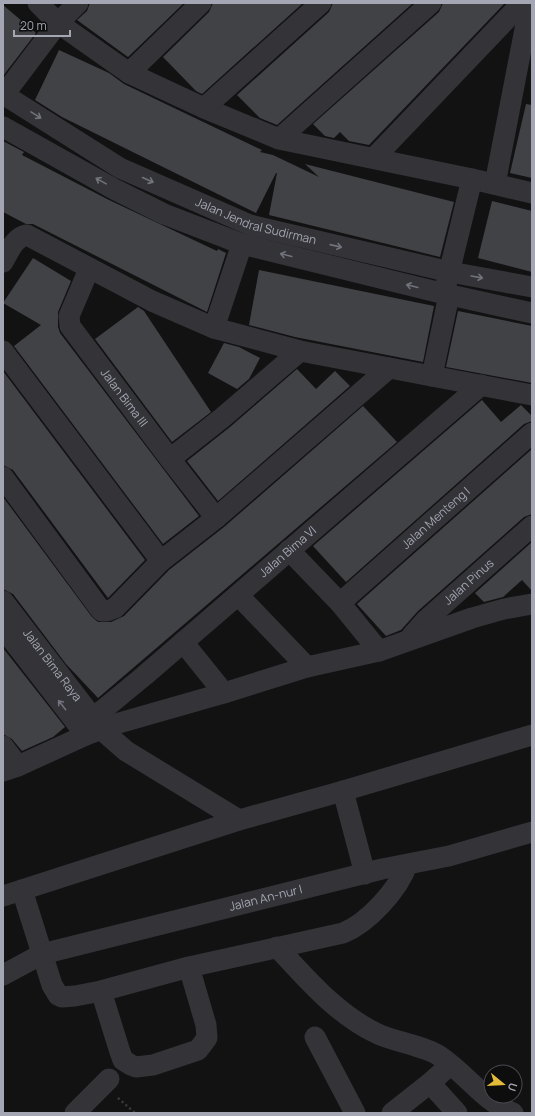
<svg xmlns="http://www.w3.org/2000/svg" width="535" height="1116" font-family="Manrope,sans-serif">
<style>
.building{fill:#414246}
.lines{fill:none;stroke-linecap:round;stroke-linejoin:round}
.path{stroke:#393a3f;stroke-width:2.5;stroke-dasharray:2 3;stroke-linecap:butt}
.minor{stroke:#333338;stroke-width:21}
.oneway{stroke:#71737c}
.labels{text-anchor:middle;stroke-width:3.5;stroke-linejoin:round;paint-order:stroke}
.street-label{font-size:12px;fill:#a4a7b3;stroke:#0d0d0e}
</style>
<rect width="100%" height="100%" fill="#121213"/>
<path class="building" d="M90,3H184L128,57L77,20L87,11Z
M213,3H303L202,94L196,91L163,57L209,12Z
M333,3H413L277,125L260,118L237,95L329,12Z
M443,3H505L369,145L349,141L340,132L334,138L325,136L313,124L439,12Z
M3,5L36,33L3,76Z
M59,50L109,73L124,84L262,150L260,152L273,155L319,177L305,164L454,202L440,257L269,215L277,173H276L256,213L62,117L35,100Z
M526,104L532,105V178L510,173Z
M3,141L24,152L22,155L109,200L217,251L218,249L226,253L207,312L33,224H26L3,212Z
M492,201L532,211V272L478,258Z
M33,258L71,281L58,312V327L60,333L199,516L163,544L14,346L41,325L3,303Z
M259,270L434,306L423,362L295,337L249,325Z
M138,307L144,311L211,412L172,442L95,339Z
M458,311L532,326V383L446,367Z
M224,343L239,347L260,358L249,379L237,389L208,373Z
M297,369L316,389L335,371L350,386L218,501L187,461L230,427Z
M3,371L145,560L108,598L13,470L3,465Z
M482,400L501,422L521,405L532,416V421L524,424L346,582L313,546Z
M363,406L397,442L98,698L66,664L13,594L3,589V497L92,617L98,622H111L124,616L169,570L224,527Z
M532,449V514L524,517L418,611L401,630L386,636L357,604Z
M532,542V591L522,580L503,597L484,602L475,593Z
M3,648L65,727L53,737L22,751L12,739L3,734Z"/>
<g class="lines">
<path class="path" d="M118,1098L135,1113"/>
<g class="minor">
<path d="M38,3L58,23L129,73L204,108L279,139L472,179L532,193"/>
<path d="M129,73L201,3"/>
<path id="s1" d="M3,94L120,168L250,225L450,272L532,287"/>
<path d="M3,96L58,23L78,3"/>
<path d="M204,108L321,3"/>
<path d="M3,127L114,189L164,214L242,244L437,292L532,313"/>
<path d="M279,139L431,3"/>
<path d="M374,158L522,3"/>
<path d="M495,184L530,3"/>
<path d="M3,262C9,252 14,237 27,235L152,301L214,328L300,351L532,395"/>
<path id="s2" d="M89,269L69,316L70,326L170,459L216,518"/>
<path d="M446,285L472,179"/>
<path d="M214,328L242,244"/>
<path d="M3,351L161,561"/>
<path d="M432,376L449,295"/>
<path d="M170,459L222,418L300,351"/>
<path d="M3,477L100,609L102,611H107L115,608L161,561L216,518L389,368"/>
<path d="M289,550L340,603L379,651"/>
<path d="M238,595L307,667"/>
<path id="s3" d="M3,601L102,730L126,751L239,820"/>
<path id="s4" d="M340,603L532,433"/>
<path d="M3,628L86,735"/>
<path id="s5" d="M411,637L426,620L532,526"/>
<path d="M183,642L224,693"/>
<path id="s6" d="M93,718L144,676L481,385"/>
<path d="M3,746L18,766"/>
<path d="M3,771L18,766L86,735L119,723L224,693L307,667L379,651L472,618L504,609L532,604"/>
<path d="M343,791L365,874"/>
<path d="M22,890L52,985L58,995L62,997L75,996L101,991L189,967L343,933C368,923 398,890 407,865"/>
<path d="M3,896L239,820L343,791L532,735"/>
<path d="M277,947C307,979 337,1015 378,1034C396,1042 423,1046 438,1055C465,1072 483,1101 513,1113"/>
<path id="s7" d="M3,975L42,954L382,869L449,856L532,832"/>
<path d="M101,991L120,1052L123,1060L131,1065L136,1067L153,1065L198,1050L207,1038L206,1025L189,967"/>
<path d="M315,1037L355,1113"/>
<path d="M430,1083L457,1113"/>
<path d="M75,1113L109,1079"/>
<path d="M392,1113L430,1083L450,1065"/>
</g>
</g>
<defs><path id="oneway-shaft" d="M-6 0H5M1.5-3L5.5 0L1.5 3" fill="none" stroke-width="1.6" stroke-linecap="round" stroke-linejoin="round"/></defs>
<g class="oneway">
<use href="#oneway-shaft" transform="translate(36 115) rotate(32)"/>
<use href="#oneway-shaft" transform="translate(148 180) rotate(24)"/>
<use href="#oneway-shaft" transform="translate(101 181) rotate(-151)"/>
<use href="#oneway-shaft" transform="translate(336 246) rotate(13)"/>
<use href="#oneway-shaft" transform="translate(286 255) rotate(-166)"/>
<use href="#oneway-shaft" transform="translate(477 277) rotate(10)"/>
<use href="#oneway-shaft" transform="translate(412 286) rotate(-166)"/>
<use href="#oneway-shaft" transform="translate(62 705) rotate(-128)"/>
</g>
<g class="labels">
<g class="street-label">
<text dy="4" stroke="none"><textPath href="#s1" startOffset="285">Jalan Jendral Sudirman</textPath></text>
<text dy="4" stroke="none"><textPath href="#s2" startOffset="151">Jalan Bima III</textPath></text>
<text dy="4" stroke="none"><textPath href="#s4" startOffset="128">Jalan Menteng I</textPath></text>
<text dy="4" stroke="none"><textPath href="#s6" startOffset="256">Jalan Bima VI</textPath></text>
<text dy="4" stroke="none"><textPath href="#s5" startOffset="80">Jalan Pinus</textPath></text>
<text dy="4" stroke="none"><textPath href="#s3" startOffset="81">Jalan Bima Raya</textPath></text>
<text dy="4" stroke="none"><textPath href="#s7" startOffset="275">Jalan An-nur I</textPath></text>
</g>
</g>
<rect width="535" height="1116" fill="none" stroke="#a4a7b3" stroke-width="8"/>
<g transform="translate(503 1084) rotate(108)"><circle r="19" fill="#0d0d0e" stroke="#494b50"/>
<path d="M0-3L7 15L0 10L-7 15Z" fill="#e4bb39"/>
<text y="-6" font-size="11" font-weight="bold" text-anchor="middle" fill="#a4a7b3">U</text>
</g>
<path d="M14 30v6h56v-6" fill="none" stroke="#a4a7b3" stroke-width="2"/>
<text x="20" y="30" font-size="12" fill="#a4a7b3" stroke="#0d0d0e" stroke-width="3" paint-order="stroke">20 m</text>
</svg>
